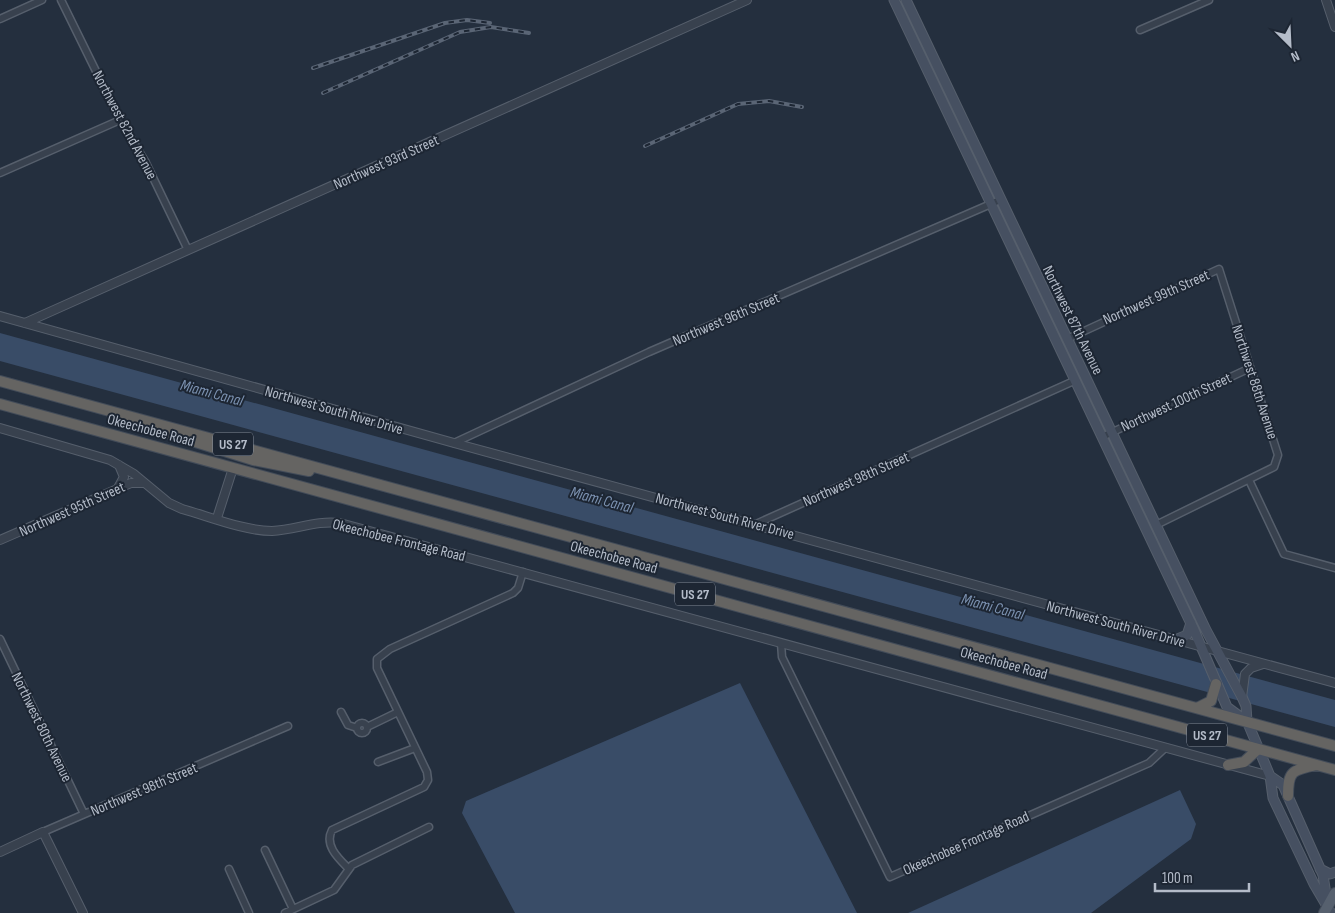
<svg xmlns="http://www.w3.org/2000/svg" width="1335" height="913" font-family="'Sofia Sans Condensed',sans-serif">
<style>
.water{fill:#394c67}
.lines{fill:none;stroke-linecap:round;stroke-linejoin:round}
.minor-casing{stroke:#565f6c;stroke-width:9}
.tertiary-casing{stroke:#565f6c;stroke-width:10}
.secondary-casing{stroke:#565f6c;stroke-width:11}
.primary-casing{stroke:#414a57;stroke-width:12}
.trunk-casing{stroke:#434c59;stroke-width:12}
.minor{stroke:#38414e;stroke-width:6}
.tertiary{stroke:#38414e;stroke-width:8}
.secondary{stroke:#465061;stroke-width:9}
.primary{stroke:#56606e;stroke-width:10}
.trunk{stroke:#656462;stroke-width:10}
.rail-casing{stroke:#5a6575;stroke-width:4}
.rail{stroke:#1d2633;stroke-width:2;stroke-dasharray:5.5;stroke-linecap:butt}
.labels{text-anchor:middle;stroke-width:4;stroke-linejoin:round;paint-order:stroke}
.shield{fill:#1d2633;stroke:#878f9c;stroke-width:1}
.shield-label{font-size:14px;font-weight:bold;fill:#b4bcc9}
.street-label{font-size:15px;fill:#b4bcc9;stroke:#1d2633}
.water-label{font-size:16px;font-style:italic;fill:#7c92b1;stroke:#1d2633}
</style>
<rect width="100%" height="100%" fill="#242f3e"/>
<path class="water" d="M0,333L1335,700V727L0,361Z
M740,683L857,913H515L462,813L466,801Z
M1180,790L1196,824L1191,839L1091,913H908Z"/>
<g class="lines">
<defs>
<path id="minor" d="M61,0L120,120L145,161L188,250
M0,19L42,0
M1140,30L1209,0
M0,173L120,120
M1067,339L1219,269L1278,455L1274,467L1156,525
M1102,437L1250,368
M454,443L649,352L1000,200
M1249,480L1284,554L1335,568
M756,524L1076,380
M0,639L84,814
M781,643L782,657L890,877L1149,763L1165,748
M341,712L348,725L357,728
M357 728a5 5 0 1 1 10 0a5 5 0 1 1-10 0Z
M367,727L398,712
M378,762L415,748
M43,832L288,726
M265,850L293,909
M348,868C338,858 324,845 332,830L424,787L428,780L427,772L377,668V659L390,649L513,593L518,588L523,572
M229,869L249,913
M285,913L334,890L352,865L429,827"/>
<path id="tertiary" d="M1326,0L1335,27
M0,316L454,443L1335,683
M25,323L747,0
M0,428L110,460L134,474L169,503L182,509C208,516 244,531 272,531C296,530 316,520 340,523L1270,776
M118,488L124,477L119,465
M217,518L233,468
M0,540L131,483H143
M1242,697L1245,674L1251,668L1263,664
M0,852L43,832L83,913"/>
<path id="secondary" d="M894,0L1194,630L1227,707L1246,721
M906,0L1206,630L1242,697L1246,706L1247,721L1270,776L1273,798L1314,884L1331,913
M1175,640L1187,635L1191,623
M1270,776L1283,785L1323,875L1327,901
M1320,869L1330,874L1335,872"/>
<path id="primary" d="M1324,913L1335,893"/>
<path id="trunk" d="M0,381L1335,746
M0,404L1335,770
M157,430L253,460L309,471
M1197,708L1211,701L1216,684
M1228,765L1244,762L1258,749
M1288,796C1288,771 1292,770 1316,765"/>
</defs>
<use href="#minor" class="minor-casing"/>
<use href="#tertiary" class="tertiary-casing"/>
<use href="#secondary" class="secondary-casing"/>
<use href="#primary" class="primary-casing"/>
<use href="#trunk" class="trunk-casing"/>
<use href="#minor" class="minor"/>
<use href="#tertiary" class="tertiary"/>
<use href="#secondary" class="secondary"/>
<use href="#primary" class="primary"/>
<use href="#trunk" class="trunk"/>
<defs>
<path id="rail" d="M313,68L445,23L467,20L490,23
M323,93L460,32L491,27L529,33
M645,146L738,104L769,101L802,107"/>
</defs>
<use href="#rail" class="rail-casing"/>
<use href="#rail" class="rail"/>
</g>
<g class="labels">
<g class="shield">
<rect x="213" y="432.5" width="40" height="23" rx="4"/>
<rect x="675" y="582.5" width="40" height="23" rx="4"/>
<rect x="1187" y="723.5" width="40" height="23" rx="4"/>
</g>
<g class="shield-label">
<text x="233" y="449">US 27</text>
<text x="695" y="599">US 27</text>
<text x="1207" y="740">US 27</text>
</g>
<g class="street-label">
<text transform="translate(125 125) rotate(62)" y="5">Northwest 82nd Avenue</text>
<text transform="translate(386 162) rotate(-24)" y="5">Northwest 93rd Street</text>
<text transform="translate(1156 297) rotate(-24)" y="5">Northwest 99th Street</text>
<text transform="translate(726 319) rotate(-23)" y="5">Northwest 96th Street</text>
<text transform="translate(1073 320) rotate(64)" y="5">Northwest 87th Avenue</text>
<text transform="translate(1255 382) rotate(72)" y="5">Northwest 88th Avenue</text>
<text transform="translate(1176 402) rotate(-25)" y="5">Northwest 100th Street</text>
<text transform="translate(334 410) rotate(16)" y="5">Northwest South River Drive</text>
<text transform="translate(151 430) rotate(15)" y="5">Okeechobee Road</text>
<text transform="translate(856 479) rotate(-24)" y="5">Northwest 98th Street</text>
<text transform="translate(72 509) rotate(-24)" y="5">Northwest 95th Street</text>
<text transform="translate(725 516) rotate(15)" y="5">Northwest South River Drive</text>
<text transform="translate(399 540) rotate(14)" y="5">Okeechobee Frontage Road</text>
<text transform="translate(614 557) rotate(15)" y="5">Okeechobee Road</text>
<text transform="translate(1116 624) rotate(15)" y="5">Northwest South River Drive</text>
<text transform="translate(1004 663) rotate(15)" y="5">Okeechobee Road</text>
<text transform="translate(42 727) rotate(64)" y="5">Northwest 80th Avenue</text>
<text transform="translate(144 789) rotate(-23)" y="5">Northwest 98th Street</text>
<text transform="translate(966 843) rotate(-24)" y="5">Okeechobee Frontage Road</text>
</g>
<g class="water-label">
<text transform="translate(212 392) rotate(15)" y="6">Miami Canal</text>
<text transform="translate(602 499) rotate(15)" y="6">Miami Canal</text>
<text transform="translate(993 606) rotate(15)" y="6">Miami Canal</text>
</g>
</g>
<g transform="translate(1290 45) rotate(156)" stroke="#1d2633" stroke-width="4" paint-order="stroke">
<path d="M0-4L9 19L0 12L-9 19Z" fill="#b4bcc9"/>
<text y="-8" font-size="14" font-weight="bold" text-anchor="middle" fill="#b4bcc9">N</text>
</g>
<path d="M1155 883v8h94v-8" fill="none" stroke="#b4bcc9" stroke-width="2.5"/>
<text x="1162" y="883" font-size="15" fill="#b4bcc9" stroke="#1d2633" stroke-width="4" paint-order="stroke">100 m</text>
</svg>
